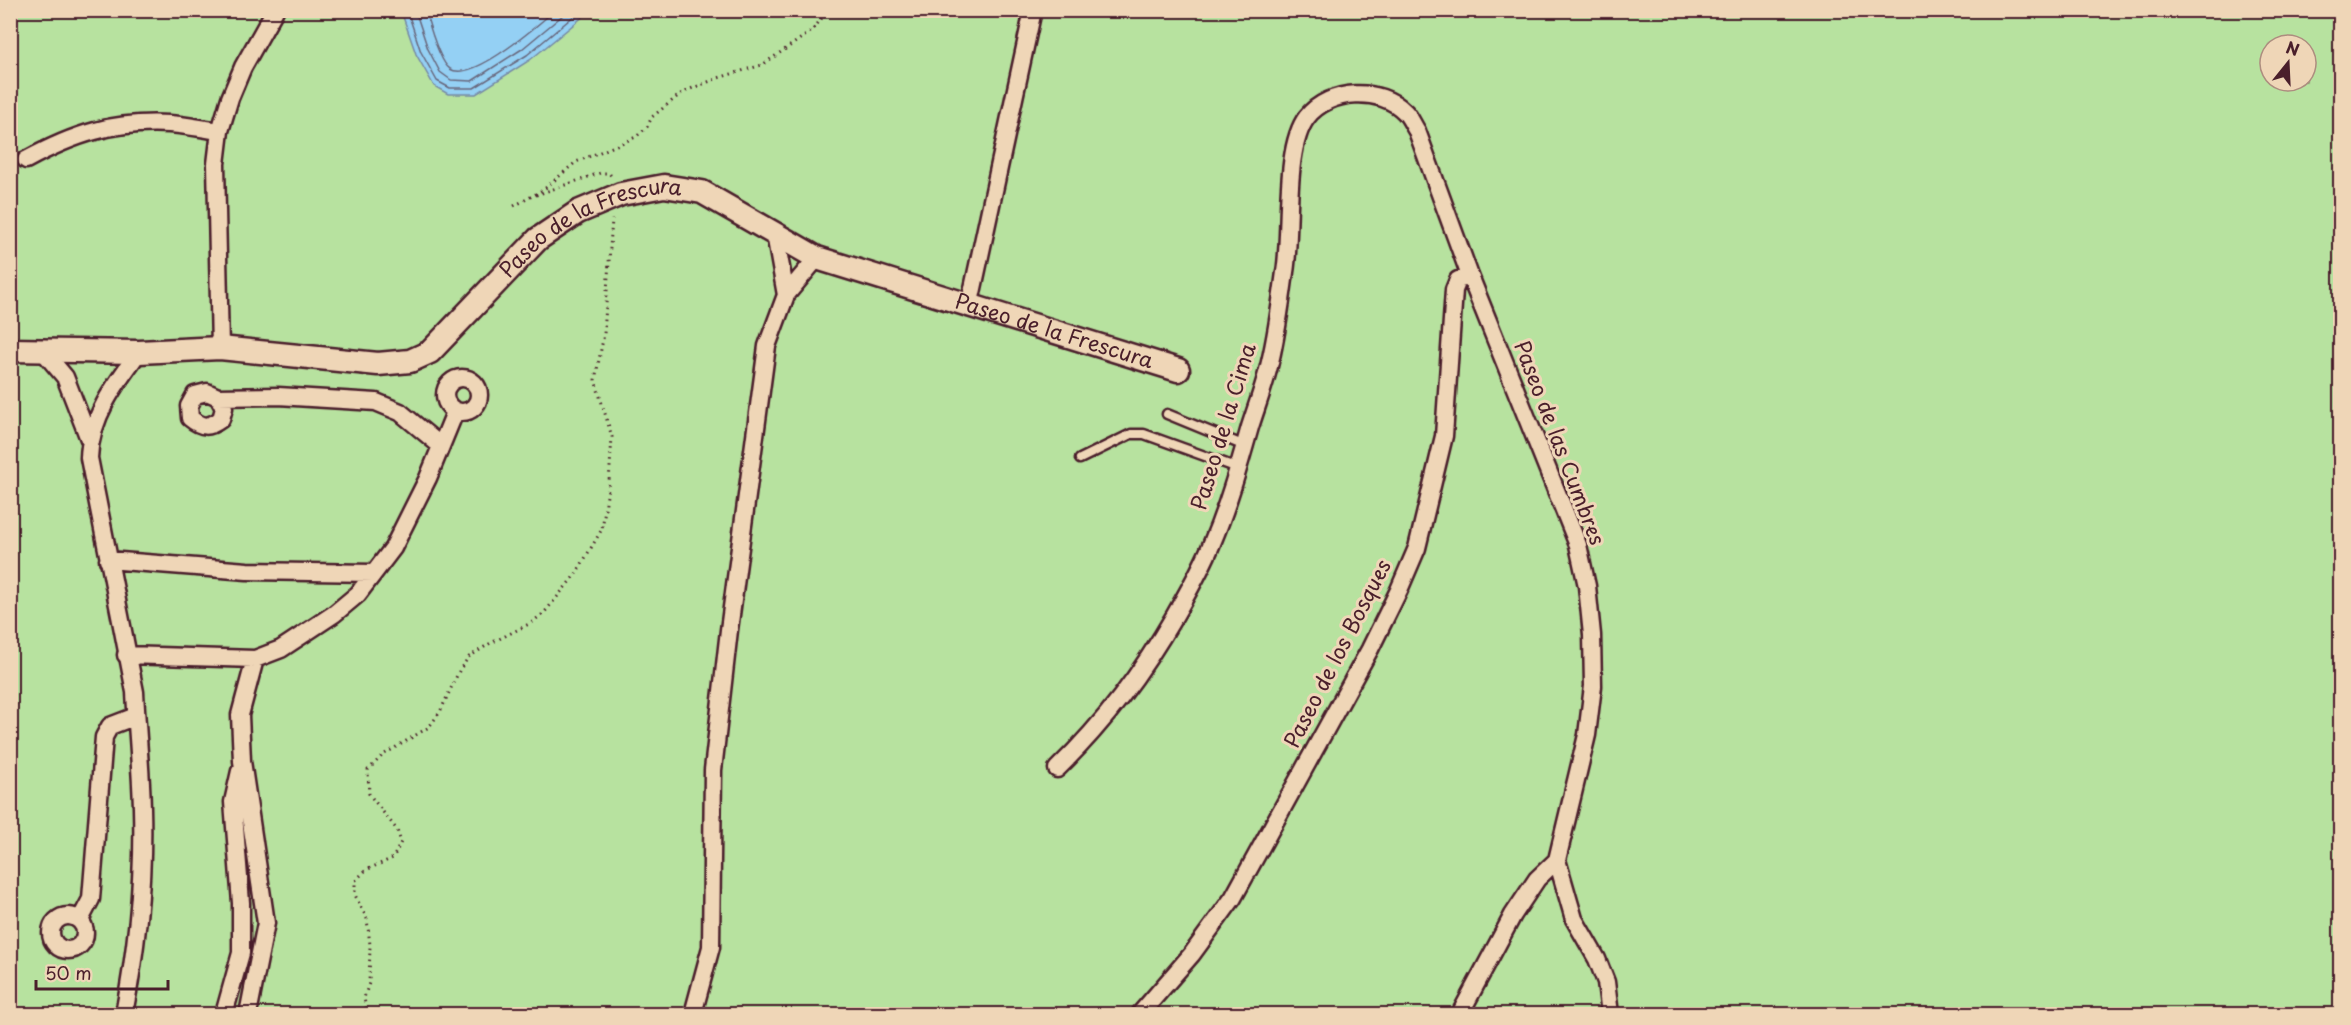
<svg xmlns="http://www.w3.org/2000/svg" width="2351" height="1025" font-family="'Playpen Sans',sans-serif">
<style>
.green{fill:#b7e29f;stroke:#808065;stroke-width:1.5;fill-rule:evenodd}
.water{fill:#94d0f4;stroke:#7689a4;stroke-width:1.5}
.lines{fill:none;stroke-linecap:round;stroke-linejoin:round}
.shore{stroke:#68667b;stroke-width:1.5}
.lane-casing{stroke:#4a1f2b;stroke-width:13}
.street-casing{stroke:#4a1f2b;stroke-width:21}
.secondary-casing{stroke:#4a1f2b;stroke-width:27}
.path{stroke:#4a1f2b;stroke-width:3;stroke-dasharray:1.5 4.5;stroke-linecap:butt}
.lane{stroke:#efd6b7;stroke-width:8}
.street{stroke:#efd6b7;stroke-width:16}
.secondary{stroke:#efd6b7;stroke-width:22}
.labels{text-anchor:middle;stroke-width:6;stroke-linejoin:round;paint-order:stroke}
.street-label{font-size:21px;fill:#4a1f2b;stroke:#efd6b7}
</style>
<rect width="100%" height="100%" fill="#efd6b7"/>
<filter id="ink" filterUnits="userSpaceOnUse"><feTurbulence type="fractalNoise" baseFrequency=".0167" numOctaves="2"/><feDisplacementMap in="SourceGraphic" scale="12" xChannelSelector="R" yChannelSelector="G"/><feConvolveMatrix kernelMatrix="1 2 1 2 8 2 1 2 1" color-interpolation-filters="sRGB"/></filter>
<g filter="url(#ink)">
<path class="green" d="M10,11H2340V1014H11ZM2270,45H2306V81H2270Z"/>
<path class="water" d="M401,11V10L590,11L530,60L476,94H448L434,86L416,54Z"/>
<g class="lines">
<path class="shore" d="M407,10L421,52L437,81L450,88H474L527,55L581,10
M415,10L428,49L440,72L451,80L472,81L522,49L569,10
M425,10C429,24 439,62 450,69C472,83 538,25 555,10"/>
<defs>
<path id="lane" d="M1167,414L1245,446
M1080,459L1131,434H1144L1238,468"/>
<path id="street" d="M26,160C74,134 113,121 169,124C186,125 203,129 220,131
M775,234L786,295
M969,307L1033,10
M220,348L216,164L220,131L230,98L243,67L275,10
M43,351L65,377L89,439
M445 395a17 17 0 1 1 34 0a17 17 0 1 1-34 0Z
M218,397L224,408L221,419C209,428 202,428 190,418L189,406L195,395L207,392L218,397L278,396L376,402L400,412L441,446
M108,560L247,571L373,573
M126,655L255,659L281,649L334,614L358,594L393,548L428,478L455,412
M1057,769C1105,722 1141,674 1175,615C1188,592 1202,568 1212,543C1228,505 1239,466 1250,427C1257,405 1265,384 1270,362C1277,333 1281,302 1285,272C1292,232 1283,148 1307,117C1329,89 1380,86 1405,112C1410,117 1413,125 1417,131L1470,276L1578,545L1587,586L1592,635L1593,686L1587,735L1557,860L1574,919L1597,959L1606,982L1610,1014
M51 933a17 17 0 1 1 34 0a17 17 0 1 1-34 0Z
M80,920L91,899L104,737L110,726L136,716
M124,1014C137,947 144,877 142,808C141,769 137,731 135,692L89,458C90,418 115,384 139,352
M224,1014L241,953V903L233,802L240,771
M248,1014L266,923L242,761L240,715L255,659
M693,1014L711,947L713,770L729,630L767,346L786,295L817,258
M1140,1014L1192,954L1233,898L1370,649L1399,590L1417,548L1444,436L1454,290L1458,280L1470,276
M1460,1014L1513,915L1537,879L1557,860"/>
<g id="secondary">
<path id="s1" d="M10,350L139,352L220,348L378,364L410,361L430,352L538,239L578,212L621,194L664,186L702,192L817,258L1178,370"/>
</g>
</defs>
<use href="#lane" class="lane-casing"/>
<use href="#street" class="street-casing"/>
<use href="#secondary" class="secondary-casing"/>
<path class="path" d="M536,195L600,173H609L612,177
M514,206L543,190L576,162L636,137L647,127L652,117L683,92L718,78L762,65L812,31L828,10
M367,1014L364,998L369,983L370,945L367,919L355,895V881L366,870L393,858L401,842L397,830L369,794L368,770L383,755L429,727L440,712L460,669L469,657L489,644L531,623L544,613L576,574L602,529L609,482L612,437L595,380L604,334L612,219"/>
<use href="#lane" class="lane"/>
<use href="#street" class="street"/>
<use href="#secondary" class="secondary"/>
</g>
</g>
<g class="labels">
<g class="street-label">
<text dy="7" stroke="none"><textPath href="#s1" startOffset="633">Paseo de la Frescura</textPath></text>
<text dy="7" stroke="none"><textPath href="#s1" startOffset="1137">Paseo de la Frescura</textPath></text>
<text transform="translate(1224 427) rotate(-73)" y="7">Paseo de la Cima</text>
<text transform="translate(1559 443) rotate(69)" y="7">Paseo de las Cumbres</text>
<text transform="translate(1338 654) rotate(-63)" y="7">Paseo de los Bosques</text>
</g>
</g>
<rect width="2351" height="1025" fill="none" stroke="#efd6b7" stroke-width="36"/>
<rect x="18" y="18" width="2315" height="989" fill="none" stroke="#4a1f2b" stroke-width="2" filter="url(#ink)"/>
<g transform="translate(2288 63) rotate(18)"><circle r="28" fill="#efd6b7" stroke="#ad8d7f" stroke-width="1.5"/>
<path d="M0-4.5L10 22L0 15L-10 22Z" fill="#4a1f2b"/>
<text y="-9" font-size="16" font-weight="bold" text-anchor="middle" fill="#4a1f2b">N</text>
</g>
<path d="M36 980v9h132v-9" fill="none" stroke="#4a1f2b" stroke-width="3"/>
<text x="45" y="980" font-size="18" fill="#4a1f2b" stroke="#efd6b7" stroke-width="4.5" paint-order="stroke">50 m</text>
</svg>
